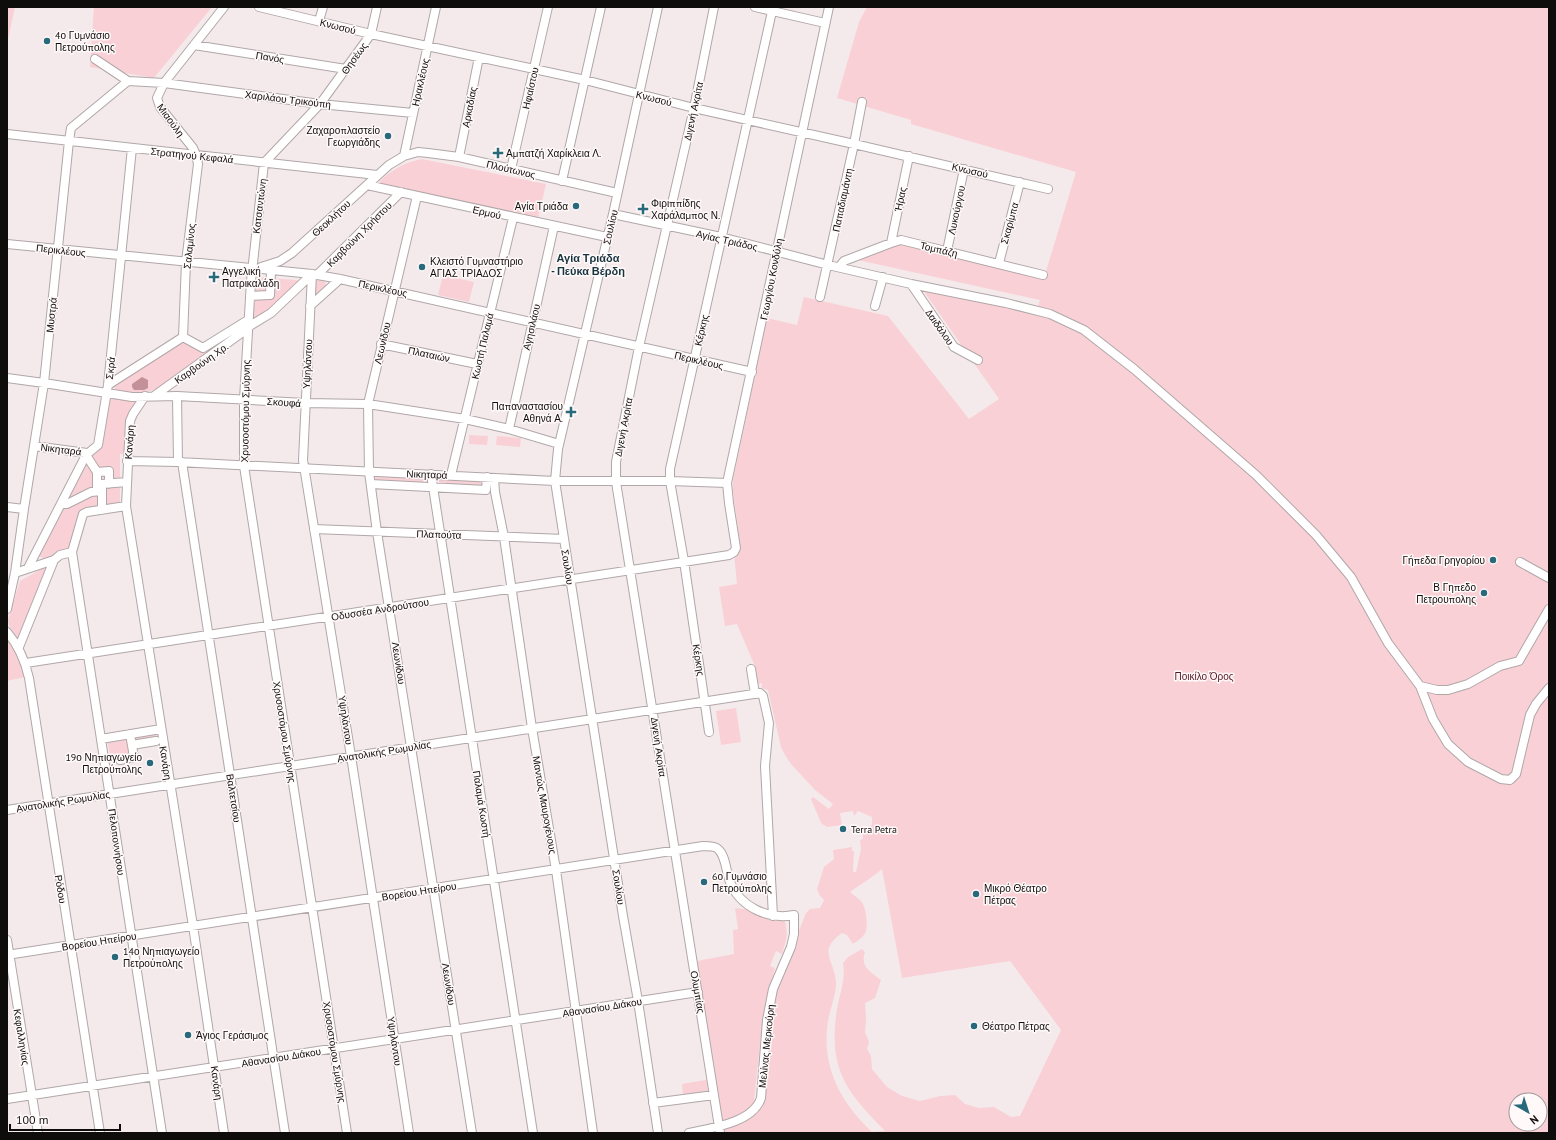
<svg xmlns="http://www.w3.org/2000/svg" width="1556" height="1140" font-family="'PT Sans',sans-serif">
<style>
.green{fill:#f9d0d5;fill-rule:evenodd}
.water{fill:#c39198}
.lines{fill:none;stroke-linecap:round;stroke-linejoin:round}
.minor-casing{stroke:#b0a7a8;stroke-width:10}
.minor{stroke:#fff;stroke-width:8}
.poi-dot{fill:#28697c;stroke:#fff9f9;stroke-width:1.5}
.labels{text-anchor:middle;stroke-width:3;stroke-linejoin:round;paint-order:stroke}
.street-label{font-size:10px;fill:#0f0c0c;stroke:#fff9f9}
.poi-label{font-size:10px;fill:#0f0c0c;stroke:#fff9f9;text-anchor:start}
.park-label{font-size:10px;fill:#541725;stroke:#fff9f9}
.neighbourhood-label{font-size:11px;font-weight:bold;fill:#16343e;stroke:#fff9f9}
</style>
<rect width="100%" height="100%" fill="#f5eaeb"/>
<path class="green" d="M7,7H15L7,44Z
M94,7H212L154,78L90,67Z
M867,7H1549V1133H724L697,961L734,954L733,930L738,929L735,908L751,910L784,919C789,934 786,940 782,954L776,951L770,966L775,968L763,1015L754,1101L757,1109L777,986L806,913L810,909L820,908L824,900L820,896L817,889L824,867L834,859L833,850L852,847V851H854L853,872H856L861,849L860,840L863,839L862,832L867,828H870L872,824V817L858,811L854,816L853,811L840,813L842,825L827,827L821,823L811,799L813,797L829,809L833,804L815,790L791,764L785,755L781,747L768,690L762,688V683L758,684L754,664L737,624L725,626L719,587L737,584L734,554L741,550L733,491V480L767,318L797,325L804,297L888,316L969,419L999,399L925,293L924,289L1036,313L1040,300L858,260L901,243L1044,278L1076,172L911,124V120L837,98L859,22ZM882,869L902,978L1010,961L1061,1030L1020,1116L1011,1117L994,1107L979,1108L965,1104L955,1095L940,1096L920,1101L902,1096L887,1087L872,1069L871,1056L867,1049L869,1042L865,1032L866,1020L865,1003L875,998L881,980C870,971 860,967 865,952L862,949L848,957L843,963C846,978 840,993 837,1009C828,1069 845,1090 885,1131L872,1132C840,1102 821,1066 828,1021C830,1010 837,991 836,982C834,959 817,951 842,933L847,935L853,944C857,941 864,937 866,931C868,922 866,906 860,900C857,897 853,895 850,892C861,884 872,878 882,869ZM1516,1100H1540V1124H1516Z
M422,159L546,184L538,218L377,184C390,171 404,162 422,159Z
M443,275L474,282L469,302L438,295Z
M257,277L296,280L300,281L271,310L253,320Z
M316,280L325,281L326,285L316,295H314Z
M236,331L237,333L161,387C146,394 130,395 115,389L113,385L179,342L186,340L203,350Z
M108,396L132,401L135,403L127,454H120V505L80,510L70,551H59L55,556L44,559L38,555L86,460L101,446Z
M469,435L488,436L487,445L469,444Z
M497,436L521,438L520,447L496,445Z
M377,476L427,478V484L376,482L374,479Z
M439,480L489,481L492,490L439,484Z
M45,567L47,569L18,639L9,626L8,620L20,581Z
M7,637L15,649L25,677L7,681Z
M736,708L741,742L721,745L716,711Z
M156,731L157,742L134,746L135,758L111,762L107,739Z
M706,1080L708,1091L683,1095L682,1084Z"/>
<path class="water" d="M142,377L148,380V388L144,390H134L132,387V384Z"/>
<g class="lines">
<defs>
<path id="minor" d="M259,7L371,34L585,80L694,108L854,144L1048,189
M658,7L613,214L558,449L555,481L623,916L638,1001L658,1133
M714,7L694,108L639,347L616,462V482L720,1133
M755,7L825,23
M319,21L323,7
M194,45L346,69
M95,59L128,81
M7,134L377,175
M404,156L436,7
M459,157L479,57
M511,169L548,7
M562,181L601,7
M367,185L607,237
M417,196L368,404L369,472L377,532L472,1133
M613,214L721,237L828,265L911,284L1006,303L1050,314L1084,330L1134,369L1256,475L1316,535L1351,577L1388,643L1420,686L1437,690H1448L1468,684L1500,666L1519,661L1549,609
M891,243L909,156
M7,244L312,274L340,279L752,372
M947,251L964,169
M999,263L1020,182
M261,267L280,261L292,253L389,165L404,156L418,152L428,153L459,157L617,193
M839,267L844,261L891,243L901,240L1043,275
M312,274L303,460L351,756L409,1133
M317,275L401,192
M911,284L954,347L978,360
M250,296L270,295L271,271
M820,297L854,144L862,102
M310,306L340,279
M875,306L883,277
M248,327L271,313L312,274
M183,337L186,262L198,164L196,155L193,148L160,107L157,98L164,83L224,7
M183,337L203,348L248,320
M381,344L477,364
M7,378L44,383L132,397L177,396L305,403L368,404L465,419L509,429L559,444
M108,385L183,337
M145,396L133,414L130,421L126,506L193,926L224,1133
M154,396L247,329
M177,396L178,462
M509,429L554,226
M34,446L87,453
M86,455L97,472V491
M127,461L178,462L555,481H670L727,483
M182,462L285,1133
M97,472L109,471V484
M431,474L533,1133
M451,475L513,218
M494,478L495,492L504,537L532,728L556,870L593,1133
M371,484L486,490L487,477
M61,504H67L91,492L102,491
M126,506L87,512L83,514L72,552L162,1133
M7,507L24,509
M102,510V484L127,482
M314,529L564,539
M1520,562L1549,578
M28,568L86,455L98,445L108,385L132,148
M15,573L54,560L60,555L72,552
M7,609L15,573L24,509L44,383L69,141L71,128L128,81L164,83L320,104L413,113
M7,632C19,646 25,660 29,678L100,1133
M19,647L54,560
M26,663L729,555L734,552L736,548L729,503L727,483L829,7
M751,669L755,694
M1420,686L1433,719L1448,744L1468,762L1501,779L1510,780L1516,774L1530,715L1536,704L1549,688
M709,732L684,561L670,481V469L773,7
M101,739L161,729
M132,745L156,741
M120,760L134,757L130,734
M7,810L760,693L763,696L769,723L765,766L773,916
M7,940L38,1133
M7,955L703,846C708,846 715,846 718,849C726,856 726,872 730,882C740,907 768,920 794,915V934L791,947L773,989L767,1020L761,1098C753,1123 711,1128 689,1133
M7,1099L698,992
M653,1103L714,1095
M347,1133L244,466V399L251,281L264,163L320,104L371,34L377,7"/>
</defs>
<use href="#minor" class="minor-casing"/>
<use href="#minor" class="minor"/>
</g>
<g class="poi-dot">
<circle cx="47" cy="41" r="4"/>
<circle cx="388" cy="136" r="4"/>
<path d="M496 147h4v4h4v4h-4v4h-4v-4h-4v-4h4z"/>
<circle cx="576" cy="206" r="4"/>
<path d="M641 203h4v4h4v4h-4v4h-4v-4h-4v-4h4z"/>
<circle cx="422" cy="267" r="4"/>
<path d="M212 271h4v4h4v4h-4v4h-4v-4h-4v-4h4z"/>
<path d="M569 406h4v4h4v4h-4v4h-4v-4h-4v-4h4z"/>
<circle cx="1493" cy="560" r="4"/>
<circle cx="1484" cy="593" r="4"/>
<circle cx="150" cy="763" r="4"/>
<circle cx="843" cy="829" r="4"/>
<circle cx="704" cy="882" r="4"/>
<circle cx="976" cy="894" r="4"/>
<circle cx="115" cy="957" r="4"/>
<circle cx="974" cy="1026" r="4"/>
<circle cx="188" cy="1035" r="4"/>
</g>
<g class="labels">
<g class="street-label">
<text transform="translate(338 26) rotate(14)" y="4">Κνωσού</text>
<text transform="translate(270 57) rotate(9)" y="4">Πανός</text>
<text transform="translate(354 58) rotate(-54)" y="4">Θησέως</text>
<text transform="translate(420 82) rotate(-77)" y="4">Ηρακλέους</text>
<text transform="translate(530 88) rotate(-77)" y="4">Ηφαίστου</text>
<text transform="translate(654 98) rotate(14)" y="4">Κνωσού</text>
<text transform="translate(288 99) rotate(7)" y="4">Χαριλάου Τρικούπη</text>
<text transform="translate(469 107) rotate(-79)" y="4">Αρκαδίας</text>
<text transform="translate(693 111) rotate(-78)" y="4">Διγενή Ακρίτα</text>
<text transform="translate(171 120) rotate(54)" y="4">Μιαούλη</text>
<text transform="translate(192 155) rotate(6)" y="4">Στρατηγού Κεφαλά</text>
<text transform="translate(511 169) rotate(13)" y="4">Πλούτωνος</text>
<text transform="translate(970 170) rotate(13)" y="4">Κνωσού</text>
<text transform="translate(900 199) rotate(-78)" y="4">Ήρας</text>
<text transform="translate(842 200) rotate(-78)" y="4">Παπαδιαμάντη</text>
<text transform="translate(259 206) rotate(-83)" y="4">Κατσαντώνη</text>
<text transform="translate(956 210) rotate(-78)" y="4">Λυκούργου</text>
<text transform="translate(487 212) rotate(13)" y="4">Ερμού</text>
<text transform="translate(331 218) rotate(-43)" y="4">Θεοκλήτου</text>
<text transform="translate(1009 223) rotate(-75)" y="4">Σκαρίμπα</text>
<text transform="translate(610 227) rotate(-77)" y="4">Σουλίου</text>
<text transform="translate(359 234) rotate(-45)" y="4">Καρβούνη Χρήστου</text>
<text transform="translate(727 240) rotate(13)" y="4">Αγίας Τριάδος</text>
<text transform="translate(189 246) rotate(-84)" y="4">Σαλαμίνος</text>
<text transform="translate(939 249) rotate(13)" y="4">Τομπάζη</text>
<text transform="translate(61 250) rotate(6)" y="4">Περικλέους</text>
<text transform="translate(771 279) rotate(-79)" y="4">Γεωργίου Κονδύλη</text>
<text transform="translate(383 288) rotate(12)" y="4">Περικλέους</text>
<text transform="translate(51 315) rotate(-84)" y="4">Μυστρά</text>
<text transform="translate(531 327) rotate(-77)" y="4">Αγησιλάου</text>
<text transform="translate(940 327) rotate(55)" y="4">Δαιδάλου</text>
<text transform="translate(701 330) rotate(-77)" y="4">Κέρκης</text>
<text transform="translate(382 343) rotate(-77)" y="4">Λεωνίδου</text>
<text transform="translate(482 346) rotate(-77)" y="4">Κωστή Παλαμά</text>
<text transform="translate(429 354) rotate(12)" y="4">Πλαταιών</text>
<text transform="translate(699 360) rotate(13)" y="4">Περικλέους</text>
<text transform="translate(201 363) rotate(-35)" y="4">Καρβούνη Χρ.</text>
<text transform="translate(307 364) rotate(-87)" y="4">Υψηλάντου</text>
<text transform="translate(110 368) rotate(-84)" y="4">Σκρά</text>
<text transform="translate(284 402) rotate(4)" y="4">Σκουφά</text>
<text transform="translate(245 411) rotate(-89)" y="4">Χρυσοστόμου Σμύρνης</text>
<text transform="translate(623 427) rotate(-79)" y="4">Διγενή Ακρίτα</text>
<text transform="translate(129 442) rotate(-86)" y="4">Κανάρη</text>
<text transform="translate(61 449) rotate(7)" y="4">Νικηταρά</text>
<text transform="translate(427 474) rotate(2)" y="4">Νικηταρά</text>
<text transform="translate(439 534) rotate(2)" y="4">Πλαπούτα</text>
<text transform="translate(568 567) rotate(81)" y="4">Σουλίου</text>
<text transform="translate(380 609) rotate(-9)" y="4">Οδυσσέα Ανδρούτσου</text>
<text transform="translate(699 660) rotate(81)" y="4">Κέρκης</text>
<text transform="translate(399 663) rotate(81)" y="4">Λεωνίδου</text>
<text transform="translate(346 720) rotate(81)" y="4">Υψηλάντου</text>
<text transform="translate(285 732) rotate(81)" y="4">Χρυσοστόμου Σμύρνης</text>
<text transform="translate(659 747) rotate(82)" y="4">Διγενή Ακρίτα</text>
<text transform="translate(384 751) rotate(-9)" y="4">Ανατολικής Ρωμυλίας</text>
<text transform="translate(166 763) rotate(81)" y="4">Κανάρη</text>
<text transform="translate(234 798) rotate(81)" y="4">Βαλτετσίου</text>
<text transform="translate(63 801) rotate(-9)" y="4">Ανατολικής Ρωμυλίας</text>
<text transform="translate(482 804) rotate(81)" y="4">Παλαμά Κωστή</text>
<text transform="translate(545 805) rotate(80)" y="4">Μαντώς Μαυρογένους</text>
<text transform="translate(117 842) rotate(82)" y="4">Πελοποννήσου</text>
<text transform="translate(619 887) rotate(81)" y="4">Σουλίου</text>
<text transform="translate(61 889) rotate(81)" y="4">Ρόδου</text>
<text transform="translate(419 891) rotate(-9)" y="4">Βορείου Ηπείρου</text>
<text transform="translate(99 941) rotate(-9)" y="4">Βορείου Ηπείρου</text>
<text transform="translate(449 984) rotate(81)" y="4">Λεωνίδου</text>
<text transform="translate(698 992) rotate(80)" y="4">Ολυμπίας</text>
<text transform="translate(602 1007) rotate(-9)" y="4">Αθανασίου Διάκου</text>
<text transform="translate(22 1037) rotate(81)" y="4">Κεφαλληνίας</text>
<text transform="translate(395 1041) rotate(81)" y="4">Υψηλάντου</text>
<text transform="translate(766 1046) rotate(-84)" y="4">Μελίνας Μερκούρη</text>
<text transform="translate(335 1052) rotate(81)" y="4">Χρυσοστόμου Σμύρνης</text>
<text transform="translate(281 1057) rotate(-9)" y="4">Αθανασίου Διάκου</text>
<text transform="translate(217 1083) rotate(82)" y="4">Κανάρη</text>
</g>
<g class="poi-label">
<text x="55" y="39">4ο Γυμνάσιο<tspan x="55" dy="12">Πετρούπολης</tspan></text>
<text x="380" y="134" text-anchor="end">Ζαχαροπλαστείο<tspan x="380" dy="12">Γεωργιάδης</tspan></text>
<text x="506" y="157">Αμπατζή Χαρίκλεια Λ.</text>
<text x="651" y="207">Φιριππίδης<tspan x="651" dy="12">Χαράλαμπος Ν.</tspan></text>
<text x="568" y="210" text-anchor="end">Αγία Τριάδα</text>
<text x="430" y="265">Κλειστό Γυμναστήριο<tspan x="430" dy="12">ΑΓΙΑΣ ΤΡΙΑΔΟΣ</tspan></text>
<text x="222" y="275">Αγγελική<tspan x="222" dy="12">Πατρικαλάδη</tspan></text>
<text x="563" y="410" text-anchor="end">Παπαναστασίου<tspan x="563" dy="12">Αθηνά Α.</tspan></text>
<text x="1485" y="564" text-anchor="end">Γήπεδα Γρηγορίου</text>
<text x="1476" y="591" text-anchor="end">Β Γηπεδο<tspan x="1476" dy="12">Πετρουπολης</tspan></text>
<text x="142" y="761" text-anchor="end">19ο Νηπιαγωγείο<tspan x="142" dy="12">Πετρούπολης</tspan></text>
<text x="851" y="833">Terra Petra</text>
<text x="712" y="880">6ο Γυμνάσιο<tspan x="712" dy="12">Πετρούπολης</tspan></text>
<text x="984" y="892">Μικρό Θέατρο<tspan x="984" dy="12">Πέτρας</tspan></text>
<text x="123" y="955">14ο Νηπιαγωγείο<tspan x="123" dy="12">Πετρούπολης</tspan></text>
<text x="982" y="1030">Θέατρο Πέτρας</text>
<text x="196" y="1039">Άγιος Γεράσιμος</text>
</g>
<g class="park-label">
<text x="1204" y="680">Ποικίλο Όρος</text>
</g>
<g class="neighbourhood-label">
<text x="588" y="262">Αγία Τριάδα<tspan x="588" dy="13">- Πεύκα Βέρδη</tspan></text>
</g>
</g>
<rect width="1556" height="1140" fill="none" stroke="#0f0c0c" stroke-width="16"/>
<g transform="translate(1528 1112) rotate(141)"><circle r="19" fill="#fff9f9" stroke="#9f9a9a"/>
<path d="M0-3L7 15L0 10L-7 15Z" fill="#28697c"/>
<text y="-6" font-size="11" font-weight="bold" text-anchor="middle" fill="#0f0c0c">N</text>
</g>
<path d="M10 1124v6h110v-6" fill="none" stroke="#0f0c0c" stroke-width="2"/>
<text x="16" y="1124" font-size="12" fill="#0f0c0c" stroke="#fff9f9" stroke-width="3" paint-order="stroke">100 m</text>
</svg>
